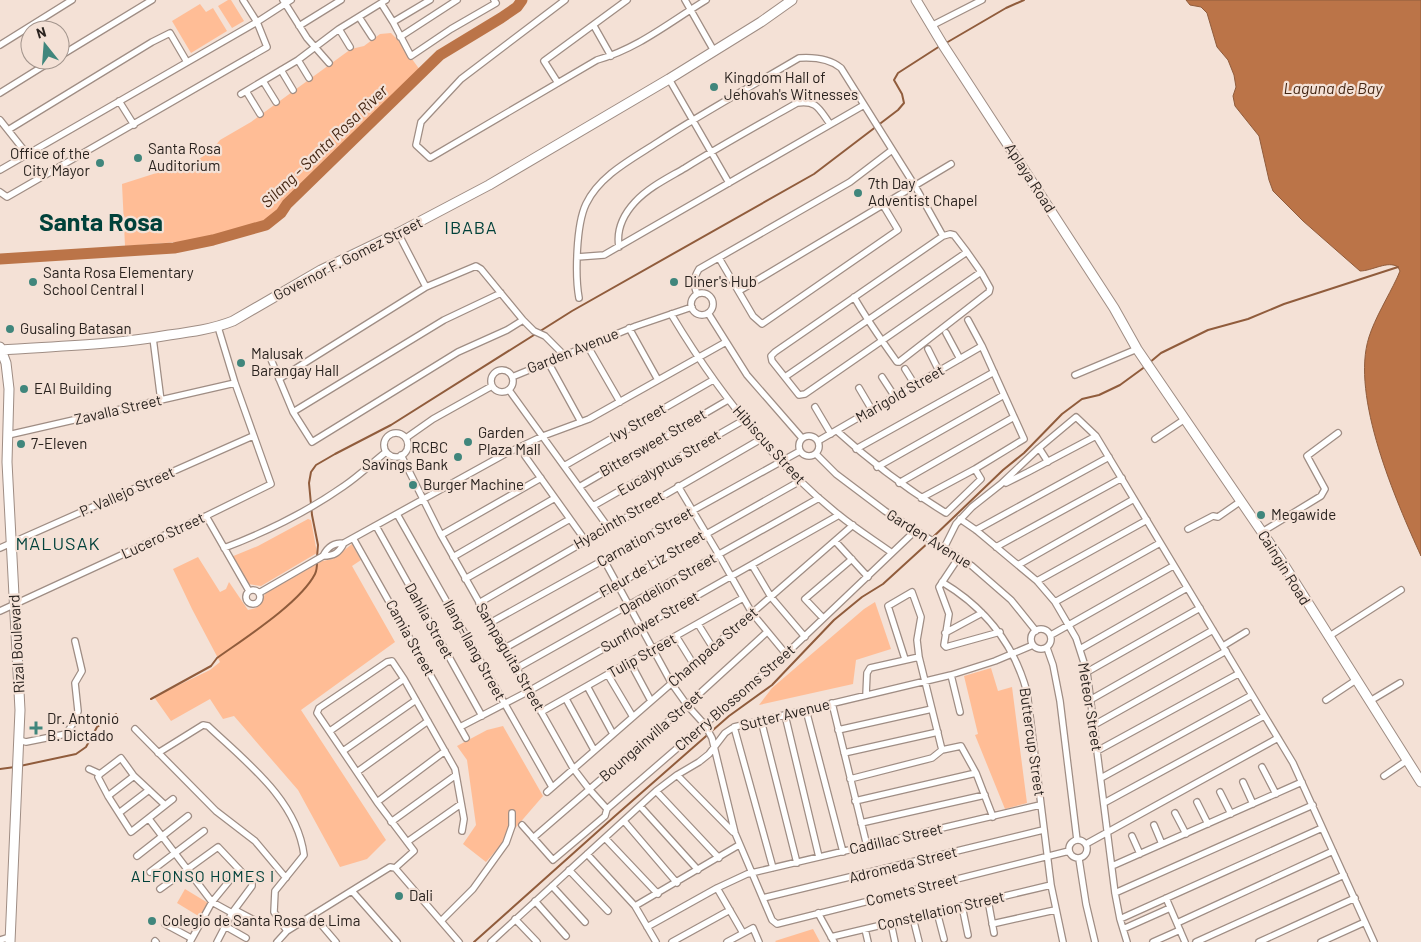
<svg xmlns="http://www.w3.org/2000/svg" width="1421" height="942" font-family="Barlow,sans-serif">
<style>
.green{fill:#ffbd96}
.water{fill:#bb7448;stroke:#905c3c}
.lines{fill:none;stroke-linecap:round;stroke-linejoin:round}
.stream{stroke:#905c3c;stroke-width:2}
.river{stroke:#bb7448;stroke-width:11}
.street-casing{stroke:#9f8d84;stroke-width:8}
.secondary-casing{stroke:#9f8d84;stroke-width:11}
.street{stroke:#fff;stroke-width:5.5}
.secondary{stroke:#fff;stroke-width:9}
.poi-dot{fill:#40867c;stroke:#f4e1d6;stroke-width:2}
.labels{text-anchor:middle;stroke-width:4.5;stroke-linejoin:round;paint-order:stroke}
.poi-label{font-size:15px;fill:#2a231f;stroke:#f4e1d6;text-anchor:start}
.street-label{font-size:15px;fill:#2a231f;stroke:#f4e1d6}
.water-label{font-size:16px;font-style:italic;fill:#432512;stroke:#f4e1d6}
.neighbourhood-label{font-size:16px;letter-spacing:1px;fill:#00413a;stroke:#f4e1d6}
.quarter-label{font-size:18px;letter-spacing:1px;fill:#00413a;stroke:#f4e1d6}
.town-label{font-size:25px;font-weight:bold;fill:#00413a;stroke:#f4e1d6}
</style>
<rect width="100%" height="100%" fill="#f4e1d6"/>
<path class="green" d="M228,0H231L244,21L232,28L218,6Z
M200,4L206,12L213,8L227,31L191,53L172,21Z
M391,33L398,40L420,70L355,136L297,191L286,199L277,210L264,221L204,240L125,246L122,184L197,160L210,152L220,140L251,122L351,49L364,46L380,34Z
M308,519L311,520L317,553L261,586L248,584L231,557L258,546Z
M352,544L361,560L352,566L395,642L301,710L386,840L367,859L340,867L298,790L234,716L223,719L210,699L171,721L154,697L210,670L220,662L192,609L173,569L198,557L220,592L226,589L229,582L248,610L256,608L266,593L322,561L333,559Z
M875,602L891,649L856,660L853,684L759,705L772,688L864,609Z
M991,668L998,691L1012,687L1027,803L1005,809L975,735L978,734L964,676Z
M503,726L543,796L486,862L463,844L476,825L467,760L457,746L487,730Z
M185,889L208,903L200,917L177,903Z
M813,929L820,942H776L775,941Z"/>
<path class="water" d="M1186,0H1421V556C1396,501 1350,396 1369,337C1375,318 1388,297 1397,278L1400,271L1398,267C1388,260 1372,271 1360,271L1303,221L1273,191L1269,180L1259,136L1235,106L1233,96L1236,87L1234,75L1228,60L1217,47L1207,13L1201,7L1190,5Z"/>
<g class="lines">
<path class="stream" d="M946,43L1006,8L1024,0
M1149,363L1161,353L1208,330L1248,319L1284,304L1398,267
M932,538L1003,470L1024,453L1062,414L1082,399L1099,395L1120,385L1146,366
M317,557L318,545L312,515L309,483L311,472L316,465L335,454L391,425L572,311L814,174L898,110L904,103L902,94L894,80L898,73L940,46
M151,699L211,666L217,658C245,638 300,603 315,574C317,570 317,566 317,562
M20,766L76,754L86,747L97,727L116,714
M0,769L15,767
M474,942L615,816L729,716L772,685L834,620L862,597L883,584L929,542"/>
<path class="river" d="M0,259L174,248L213,240L266,225L281,213L287,204L440,55L501,18L517,7L522,0"/>
<defs>
<path id="street" d="M283,0L307,38L329,63
M565,0L461,79L421,122L416,145L430,158L597,60C637,49 670,22 706,0
M685,0L714,51
M381,3L393,22L411,56L451,29L496,3L494,0
M359,17L372,37
M393,22L430,0
M299,26L341,0
M594,26L611,56
M931,26L982,0
M339,29L350,47
M400,37L457,0
M0,45L72,0
M60,56L152,0
M298,60L309,78
M281,70L293,90
M669,79L729,183
M263,81L276,102
M558,83L544,61L627,0
M246,91L260,114
M0,93L53,60
M241,94L298,60L339,29L386,0
M119,101L134,125
M0,120L27,154
M8,130L152,42L170,33L187,62
M0,170L257,22L291,0
M0,192L7,197L267,47L257,22L243,0
M398,233L426,287
M943,236L950,234L954,235L967,252
M619,247C616,229 623,215 635,202C649,187 668,178 685,168C722,145 760,124 797,103C817,100 819,109 830,124
M577,257L604,255L864,105
M719,258L753,316L762,324L898,230L883,205
M739,291L951,164
M691 304a11 11 0 1 1 22 0a11 11 0 1 1-22 0Z
M697,294C693,283 693,279 699,269L850,182L892,150
M579,298C575,276 576,225 586,204C600,175 632,159 658,142C704,112 752,86 799,58C814,57 830,59 841,68L915,186L943,236L775,352L771,356L772,361L799,395L805,394L981,272L990,288L989,292L899,362H897C882,341 867,320 854,297
M708,313L747,375L802,438
M671,314C716,389 770,460 839,515C856,529 874,540 892,553
M629,328L658,380
M946,333L960,359
M153,338L161,401
M587,345L620,402
M928,349L939,371
M270,357L293,412L312,442L458,352L507,330L523,320
M548,362L581,422
M905,369L915,385
M491 381a11 11 0 1 1 22 0a11 11 0 1 1-22 0Z
M1075,375L1137,349
M512,377L636,326L692,307
M785,377L967,252L981,272
M882,377L895,397
M279,379L426,287L476,266L481,269L523,320L534,331L545,336L564,355
M859,388L872,410
M509,390L608,527
M815,407L831,434
M293,412L444,320L501,293
M837,431C872,463 905,488 946,513L981,479L975,469
M384 445a12 12 0 1 1 24 0a12 12 0 1 1-24 0Z
M8,435L235,383
M799 446a10 10 0 1 1 20 0a10 10 0 1 1-20 0Z
M406,438L433,419L492,386
M1155,439L1185,419
M818,441L982,346
M1039,448L1048,462
M856,449L994,372
M816,454L836,474L885,511L972,566L1011,600L1036,631
M401,455L441,535L573,768L589,789L607,809
M525,456L585,540
M564,466L713,380
M877,467L1004,395
M899,483L1014,417
M1006,483L1028,472L1096,436
M678,486L719,555L752,613L786,654
M579,487L728,400
M921,498L975,469L1024,439L982,346L968,320
M593,506L744,420
M397,514L552,787
M206,516L249,591
M960,519L976,530L1037,581L1055,602L1076,638L1087,672L1115,893L1120,919L1127,942
M376,526L482,716
M1188,529L1213,516L1218,517L1241,501
M976,530L1109,457
M1262,532L1321,496L1325,489L1307,456L1338,433
M441,535L541,478
M353,538L466,738
M835,541L868,577
M996,547L1122,478
M0,548L253,436
M224,548C266,532 307,512 344,486C359,476 372,463 386,452
M944,548L956,524L972,507L1001,484L1039,448L1076,417L1096,436L1293,763L1374,942
M323,556C328,546 334,543 344,543L505,454L543,436L589,419L726,342
M453,557L555,498
M959,557L939,587L949,614L944,645L946,647L1000,632
M604,560L672,684L687,705L705,725L712,738L735,833L772,920L777,924L1069,851
M752,565L771,597L805,637
M1018,565L1134,499
M465,579L570,519
M1037,581L1147,520
M942,582C984,607 1014,644 1027,692L1051,885L1063,942
M246 597a7 7 0 1 1 14 0a7 7 0 1 1-14 0Z
M259,593L323,556C334,556 339,553 344,543
M1055,602L1160,543
M479,603L761,439
M0,611L206,516L271,484L235,383L218,327
M823,618L805,599L852,559
M490,623L800,451
M698,624L713,648
M1031 639a10 10 0 1 1 20 0a10 10 0 1 1-20 0Z
M945,633L982,613
M1051,635L1173,566
M676,636L694,665
M1328,637L1401,590
M1223,646L1246,632
M505,648L800,481
M1047,648L1053,665L1060,701L1077,840
M1080,649L1187,588
M905,659L888,606L912,592L921,617L917,640L919,657L942,750
M630,662L651,701
M517,668L819,498
M1087,672L1200,608
M608,675L633,717
M951,675L960,712
M587,686L613,734
M866,695L867,673L870,668L919,657
M566,699L594,750
M1090,700L1213,630
M1326,700L1356,680
M1370,701L1400,683
M832,703L867,846
M806,710L843,852
M541,712L743,598
M785,715L819,857
M761,720L797,863
M1094,725L1226,651
M460,727L529,691L839,515
M734,727L773,868
M135,729L216,811L255,841L286,878
M838,730L932,709
M330,731L404,679
M19,740L26,742L66,734L76,719L78,711L75,683L82,671L75,641
M343,751L416,700
M1097,751L1238,674
M158,753L203,725L208,726C246,762 297,800 304,855L275,891L274,912L287,931
M844,753L938,732
M1262,767L1276,794
M89,769L100,774
M357,772L428,721
M677,775L733,832
M1384,776L1406,761
M1101,778L1252,695
M850,779L932,758L942,750L961,746L976,773L993,817
M1243,782L1253,804
M656,791L719,858
M547,792L853,525
M1220,792L1231,814
M108,796L134,776
M855,801L976,773
M377,802L445,751
M1197,802L1208,824
M1104,803L1264,716
M165,805L134,776L121,758L100,774L98,777L108,796L131,832L173,799
M640,806L698,870
M119,813L149,790
M1175,813L1186,834
M149,819L212,902L232,913
M624,821L677,883
M391,822L456,775
M861,823L985,795
M522,825L553,860L605,816L607,809L786,654L915,531
M1154,825L1162,844
M1132,836L1140,854
M533,838L687,705L767,632
M605,838L658,894
M1069 849a9 9 0 1 1 18 0a9 9 0 1 1-18 0Z
M407,842L461,804
M1086,844L1278,738
M587,854L635,906L656,942
M137,856L188,816
M1079,859L1086,904L1095,942
M1112,866L1302,782
M395,868L414,851L377,802L317,713L319,708L387,662L392,661L404,679L455,769L464,819L462,831
M395,868L459,942
M569,870L608,911
M150,872L204,831
M552,886L585,922
M717,888L743,933
M160,889L218,847L252,883V886L232,913L217,942
M352,891L397,942
M1115,893L1313,805
M763,898L1043,830
M1166,898L1185,942
M988,900L994,933
M535,901L566,936
M635,906L739,845
M962,906L968,935
M235,910L256,921
M937,912L944,939
M818,913L834,942
M313,915L336,942
M913,918L919,942
M515,919L537,942
M1120,919L1322,828
M441,921L473,889L506,843L512,826V813
M891,923L895,942
M1177,923L1333,851
M165,924L191,938
M992,924L1055,910
M225,926L246,938
M647,927L717,888L747,874L1040,805
M865,929L868,942
M1123,929L1170,908
M831,937L1051,885
M0,940L10,937
M155,941L156,942
M190,942L212,902L239,869
M277,942L287,931L390,867L395,868
M491,942L656,791L677,775L699,762L709,754L725,733L734,727L951,675L995,661L1033,645
M672,942L730,910
M727,942L753,928L759,942
M1153,942L1180,930
M1196,942L1344,875
M1259,942L1355,898
M1321,942L1365,922"/>
<path id="secondary" d="M916,0L943,45L1114,308L1137,349L1279,557L1421,782
M0,347L6,363L9,389L7,462L20,710L10,942
M0,350C57,346 113,345 169,335C191,332 213,329 233,321L321,270L398,233L489,185L669,79L761,22L792,0"/>
</defs>
<use href="#street" class="street-casing"/>
<use href="#secondary" class="secondary-casing"/>
<use href="#street" class="street"/>
<use href="#secondary" class="secondary"/>
</g>
<g class="poi-dot">
<circle cx="714" cy="87" r="5"/>
<circle cx="138" cy="158" r="5"/>
<circle cx="100" cy="163" r="5"/>
<circle cx="858" cy="193" r="5"/>
<circle cx="33" cy="282" r="5"/>
<circle cx="674" cy="282" r="5"/>
<circle cx="10" cy="329" r="5"/>
<circle cx="241" cy="363" r="5"/>
<circle cx="24" cy="389" r="5"/>
<circle cx="468" cy="442" r="5"/>
<circle cx="21" cy="444" r="5"/>
<circle cx="458" cy="457" r="5"/>
<circle cx="413" cy="485" r="5"/>
<circle cx="1261" cy="515" r="5"/>
<path d="M33.5 720.5h5v5h5v5h-5v5h-5v-5h-5v-5h5z"/>
<circle cx="399" cy="896" r="5"/>
<circle cx="152" cy="921" r="5"/>
</g>
<g class="labels">
<g class="poi-label">
<text x="724" y="83">Kingdom Hall of<tspan x="724" dy="17">Jehovah's Witnesses</tspan></text>
<text x="148" y="154">Santa Rosa<tspan x="148" dy="17">Auditorium</tspan></text>
<text x="90" y="159" text-anchor="end">Office of the<tspan x="90" dy="17">City Mayor</tspan></text>
<text x="868" y="189">7th Day<tspan x="868" dy="17">Adventist Chapel</tspan></text>
<text x="43" y="278">Santa Rosa Elementary<tspan x="43" dy="17">School Central I</tspan></text>
<text x="684" y="287">Diner's Hub</text>
<text x="20" y="334">Gusaling Batasan</text>
<text x="251" y="359">Malusak<tspan x="251" dy="17">Barangay Hall</tspan></text>
<text x="34" y="394">EAI Building</text>
<text x="478" y="438">Garden<tspan x="478" dy="17">Plaza Mall</tspan></text>
<text x="31" y="449">7-Eleven</text>
<text x="448" y="453" text-anchor="end">RCBC<tspan x="448" dy="17">Savings Bank</tspan></text>
<text x="423" y="490">Burger Machine</text>
<text x="1271" y="520">Megawide</text>
<text x="47" y="724">Dr. Antonio<tspan x="47" dy="17">B. Dictado</tspan></text>
<text x="409" y="901">Dali</text>
<text x="162" y="926">Colegio de Santa Rosa de Lima</text>
</g>
<g class="street-label">
<text transform="translate(1030 178) rotate(57)" y="5">Aplaya Road</text>
<text transform="translate(348 259) rotate(-27)" y="5">Governor F. Gomez Street</text>
<text transform="translate(573 351) rotate(-22)" y="5">Garden Avenue</text>
<text transform="translate(900 394) rotate(-30)" y="5">Marigold Street</text>
<text transform="translate(118 410) rotate(-13)" y="5">Zavalla Street</text>
<text transform="translate(638 423) rotate(-30)" y="5">Ivy Street</text>
<text transform="translate(653 443) rotate(-30)" y="5">Bittersweet Street</text>
<text transform="translate(769 445) rotate(48)" y="5">Hibiscus Street</text>
<text transform="translate(669 463) rotate(-30)" y="5">Eucalyptus Street</text>
<text transform="translate(127 492) rotate(-24)" y="5">P. Vallejo Street</text>
<text transform="translate(619 520) rotate(-30)" y="5">Hyacinth Street</text>
<text transform="translate(163 536) rotate(-25)" y="5">Lucero Street</text>
<text transform="translate(645 537) rotate(-29)" y="5">Carnation Street</text>
<text transform="translate(929 539) rotate(32)" y="5">Garden Avenue</text>
<text transform="translate(652 564) rotate(-30)" y="5">Fleur de Liz Street</text>
<text transform="translate(1284 568) rotate(58)" y="5">Caingin Road</text>
<text transform="translate(668 584) rotate(-30)" y="5">Dandelion Street</text>
<text transform="translate(429 621) rotate(61)" y="5">Dahlia Street</text>
<text transform="translate(650 622) rotate(-29)" y="5">Sunflower Street</text>
<text transform="translate(410 638) rotate(61)" y="5">Camia Street</text>
<text transform="translate(17 644) rotate(-93)" y="5">Rizal Boulevard</text>
<text transform="translate(713 647) rotate(-41)" y="5">Champaca Street</text>
<text transform="translate(474 650) rotate(61)" y="5">Ilang-Ilang Street</text>
<text transform="translate(642 656) rotate(-29)" y="5">Tulip Street</text>
<text transform="translate(510 657) rotate(60)" y="5">Sampaguita Street</text>
<text transform="translate(735 698) rotate(-41)" y="5">Cherry Blossoms Street</text>
<text transform="translate(1090 707) rotate(81)" y="5">Meteor Street</text>
<text transform="translate(785 715) rotate(-14)" y="5">Sutter Avenue</text>
<text transform="translate(651 736) rotate(-41)" y="5">Boungainvilla Street</text>
<text transform="translate(1032 742) rotate(82)" y="5">Buttercup Street</text>
<text transform="translate(896 839) rotate(-13)" y="5">Cadillac Street</text>
<text transform="translate(903 865) rotate(-14)" y="5">Adromeda Street</text>
<text transform="translate(912 890) rotate(-14)" y="5">Comets Street</text>
<text transform="translate(941 911) rotate(-13)" y="5">Constellation Street</text>
</g>
<g class="water-label">
<text x="1333" y="94">Laguna de Bay</text>
<text transform="translate(324 146) rotate(-44)" y="6">Silang - Santa Rosa River</text>
</g>
<g class="neighbourhood-label">
<text x="203" y="882">ALFONSO HOMES I</text>
</g>
<g class="quarter-label">
<text x="471" y="234">IBABA</text>
<text x="58" y="550">MALUSAK</text>
</g>
<g class="town-label">
<text x="101" y="231">Santa Rosa</text>
</g>
</g>
<g transform="translate(45 45) rotate(343)"><circle r="24" fill="#f4e1d6" stroke="#a3958d"/>
<path d="M0-4L9 19L0 12L-9 19Z" fill="#40867c"/>
<text y="-8" font-size="14" font-weight="bold" text-anchor="middle" fill="#2a231f">N</text>
</g>
</svg>
